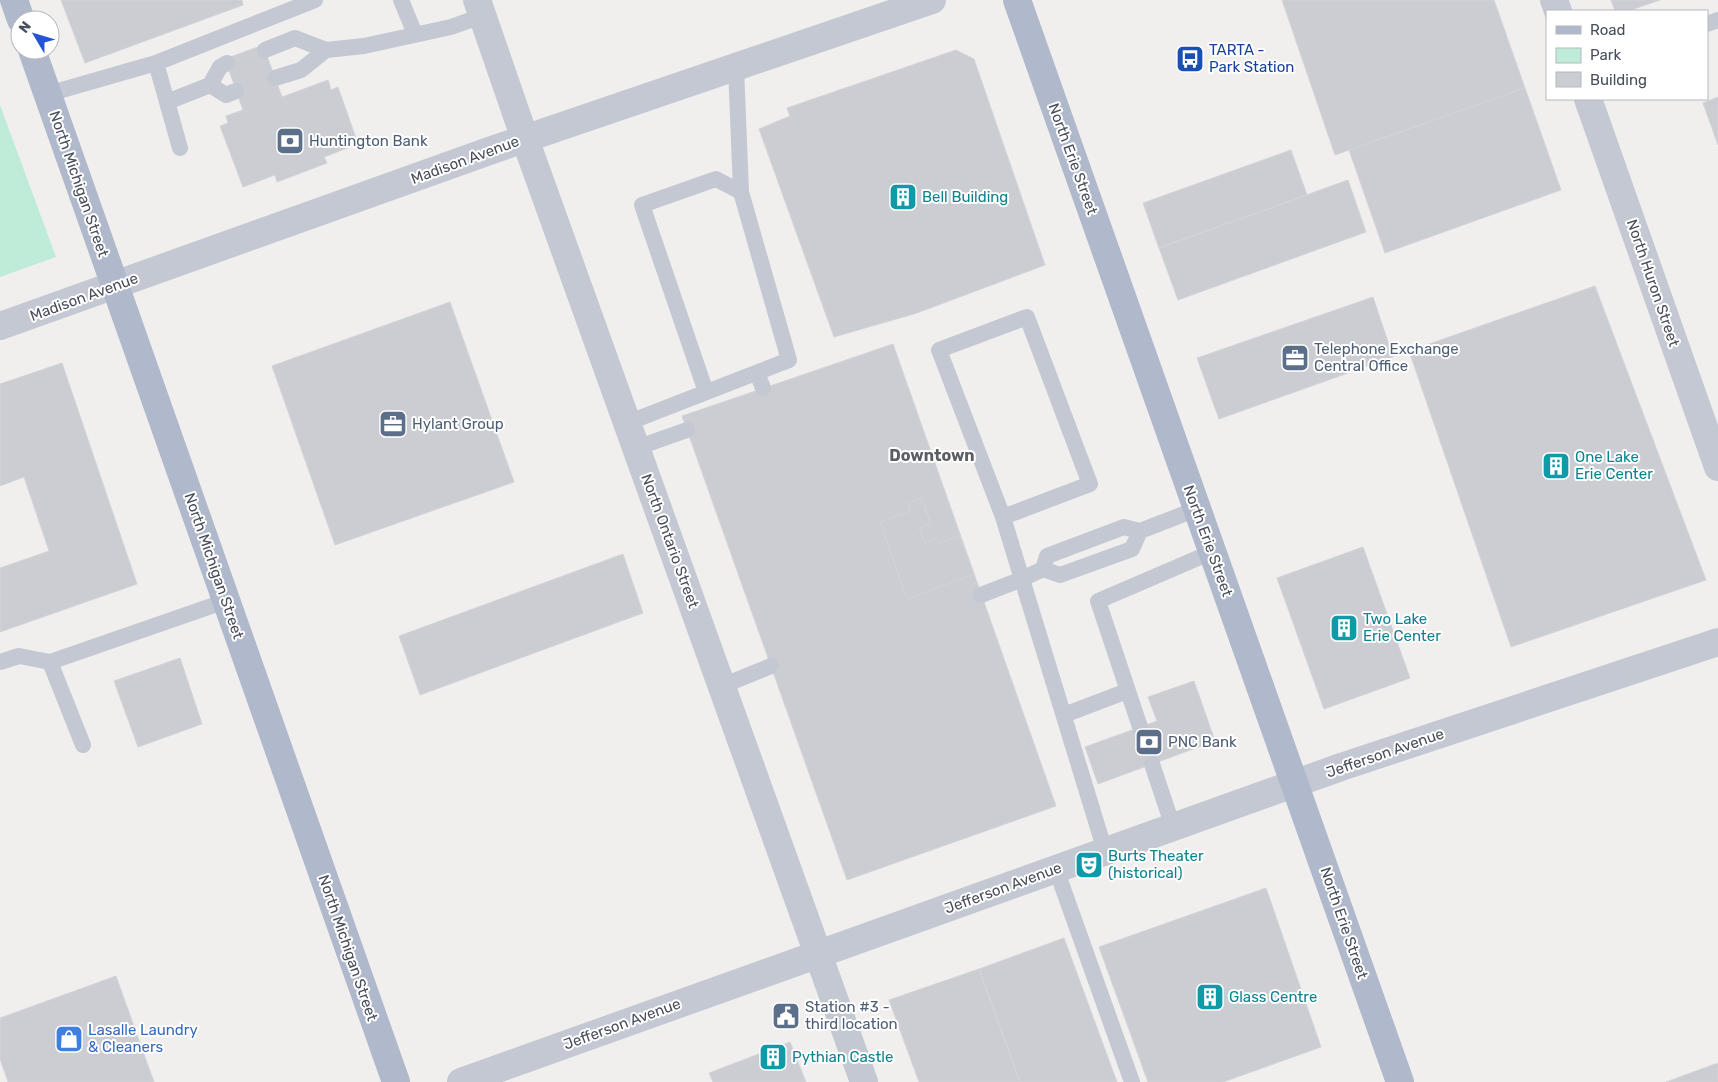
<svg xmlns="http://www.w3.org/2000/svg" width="1718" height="1082" font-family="Rubik,sans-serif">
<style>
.green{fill:#bfecd8}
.building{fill:#cccdd3;stroke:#d3d4da}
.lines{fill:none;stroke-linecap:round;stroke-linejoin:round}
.service{stroke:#c3c8d3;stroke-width:16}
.minor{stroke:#c3c8d3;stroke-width:28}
.tertiary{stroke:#c3c8d3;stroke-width:28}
.primary{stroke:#b0b9cc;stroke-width:28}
.labels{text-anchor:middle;stroke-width:4;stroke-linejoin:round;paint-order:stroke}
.transit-label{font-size:15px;fill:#164399;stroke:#fff;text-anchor:start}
.service-label{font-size:15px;fill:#4e5e75;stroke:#fff;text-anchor:start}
.street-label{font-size:15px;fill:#484e5b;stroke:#fff}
.culture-label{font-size:15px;fill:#0d838f;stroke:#fff;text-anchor:start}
.shop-label{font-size:15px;fill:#366cbe;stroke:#fff;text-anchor:start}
.neighbourhood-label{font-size:16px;font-weight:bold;fill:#5b5e63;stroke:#fff}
</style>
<rect width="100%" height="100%" fill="#f1efee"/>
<path class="green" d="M0,105L56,257L0,277Z"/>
<path class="building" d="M61,0H242L243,5L85,63Z
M1282,0H1494L1525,88L1335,155Z
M1611,0H1660L1628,11H1615Z
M263,45L282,97L328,80L331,90L338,87L358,144L324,157L327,163L277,182L275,175L243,187L220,126L228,123L226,116L243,110L225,59Z
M956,50L974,59L1045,265L917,313L834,337L759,129L790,116L787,108Z
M1525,88L1561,190L1385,253L1349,150Z
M1718,97V145L1703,103Z
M1291,150L1307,195L1159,248L1143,203Z
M1348,180L1366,232L1178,300L1159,248Z
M1595,286L1706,580L1511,647L1409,351Z
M1373,297L1393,357L1219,419L1197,358Z
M450,302L514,482L335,545L272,366Z
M893,344L1056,806L847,880L682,416Z
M62,363L137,584L0,632V568L49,551L24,477L0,486V384Z
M921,498L931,524L919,528L925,543L937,538L939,543L960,535L974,574L907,599L880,522L911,511L908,503Z
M1363,547L1410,678L1324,709L1277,578Z
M623,554L643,613L420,695L399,636Z
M180,658L202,724L138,747L114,681Z
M1194,681L1215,741L1098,784L1085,747L1157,721L1148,697Z
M1266,888L1321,1047L1223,1082H1148L1099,947Z
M1064,938L1117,1082H1020L979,969Z
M979,969L1020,1082H919L889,1000Z
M116,976L154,1082H8L0,1059V1018Z
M790,1042L806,1082H713L709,1073Z
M1718,1063V1082H1666Z"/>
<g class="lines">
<path class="service" d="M401,0L415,34
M1707,24L1718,20
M265,50L295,38L326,50L364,46L451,27L482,16
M156,63L315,0
M736,67L741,192
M275,78L301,70L326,50
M210,85L226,95L236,91
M48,94L156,63L180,148
M167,102L210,85L220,67L227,63
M757,373L763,388
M627,423L789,360L741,192L716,179L642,205L706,392
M636,448L687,430
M1003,517L1090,484L1027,317L939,350L1003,517L1105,851
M1043,569L1047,556L1124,527L1140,531L1197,509
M981,595L1022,579L1043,569L1060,575L1132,549L1140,531
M0,662L19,656L50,662
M722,686L771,666
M1064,715L1127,691
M1140,727L1098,601L1212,552
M83,745L50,662L226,601
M1152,764L1173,827
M1056,869L1132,1082"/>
<path class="minor" d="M477,0L525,139L864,1082"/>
<path class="tertiary" d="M1554,0L1558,11
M1588,99L1718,467
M0,326L492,150L932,0
M461,1082L1341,767L1718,642"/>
<path class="primary" d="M14,0L21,20
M1017,0L1400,1082
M32,50L396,1082"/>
</g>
<defs>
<symbol id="bus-square" viewBox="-11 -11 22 22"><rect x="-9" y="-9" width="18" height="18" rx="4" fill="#1a4fb4" stroke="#fff"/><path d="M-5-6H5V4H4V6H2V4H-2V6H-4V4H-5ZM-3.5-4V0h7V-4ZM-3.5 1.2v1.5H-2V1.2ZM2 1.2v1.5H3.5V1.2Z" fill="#fff"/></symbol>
<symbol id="bank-square" viewBox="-11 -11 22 22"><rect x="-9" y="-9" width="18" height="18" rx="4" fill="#5c6f8a" stroke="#fff"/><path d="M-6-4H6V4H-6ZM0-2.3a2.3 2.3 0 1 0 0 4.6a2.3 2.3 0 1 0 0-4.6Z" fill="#fff"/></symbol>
<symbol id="building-square" viewBox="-11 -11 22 22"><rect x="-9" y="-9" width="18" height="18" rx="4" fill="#0f9aa8" stroke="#fff"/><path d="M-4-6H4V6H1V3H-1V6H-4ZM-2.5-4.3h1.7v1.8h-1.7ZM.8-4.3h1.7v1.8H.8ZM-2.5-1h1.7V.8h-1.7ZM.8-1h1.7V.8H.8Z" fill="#fff"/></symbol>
<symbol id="office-square" viewBox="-11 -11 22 22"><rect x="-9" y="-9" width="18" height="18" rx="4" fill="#5c6f8a" stroke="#fff"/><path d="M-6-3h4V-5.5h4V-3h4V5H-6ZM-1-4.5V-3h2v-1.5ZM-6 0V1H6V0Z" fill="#fff"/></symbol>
<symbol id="theatre-square" viewBox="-11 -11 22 22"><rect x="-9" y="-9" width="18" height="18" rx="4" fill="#0f9aa8" stroke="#fff"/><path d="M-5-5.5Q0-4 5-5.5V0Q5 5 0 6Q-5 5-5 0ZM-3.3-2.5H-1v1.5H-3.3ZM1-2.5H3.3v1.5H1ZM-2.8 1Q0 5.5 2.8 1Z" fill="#fff"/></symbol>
<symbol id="civic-square" viewBox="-11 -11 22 22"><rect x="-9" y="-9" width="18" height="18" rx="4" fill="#5c6f8a" stroke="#fff"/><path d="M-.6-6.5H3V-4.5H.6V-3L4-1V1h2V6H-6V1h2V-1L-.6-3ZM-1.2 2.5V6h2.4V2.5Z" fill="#fff"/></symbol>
<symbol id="shop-square" viewBox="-11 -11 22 22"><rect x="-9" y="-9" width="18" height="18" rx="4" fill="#3f7fe0" stroke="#fff"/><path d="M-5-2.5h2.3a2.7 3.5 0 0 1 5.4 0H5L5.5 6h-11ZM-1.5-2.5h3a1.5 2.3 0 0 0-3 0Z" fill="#fff"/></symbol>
</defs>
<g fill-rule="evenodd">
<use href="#bus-square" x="1174" y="43" width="32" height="32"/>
<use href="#bank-square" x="274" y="125" width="32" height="32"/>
<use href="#building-square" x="887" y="181" width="32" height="32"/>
<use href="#office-square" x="1279" y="342" width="32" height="32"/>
<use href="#office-square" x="377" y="408" width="32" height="32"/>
<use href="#building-square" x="1540" y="450" width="32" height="32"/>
<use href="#building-square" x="1328" y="612" width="32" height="32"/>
<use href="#bank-square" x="1133" y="726" width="32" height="32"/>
<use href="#theatre-square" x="1073" y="849" width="32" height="32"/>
<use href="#building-square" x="1194" y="981" width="32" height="32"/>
<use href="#civic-square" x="770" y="1000" width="32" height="32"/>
<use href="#shop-square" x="53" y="1023" width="32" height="32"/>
<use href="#building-square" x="757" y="1041" width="32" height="32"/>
</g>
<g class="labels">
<g class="transit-label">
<text x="1209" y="55">TARTA -<tspan x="1209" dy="17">Park Station</tspan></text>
</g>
<g class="service-label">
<text x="309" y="146">Huntington Bank</text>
<text x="1314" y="354">Telephone Exchange<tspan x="1314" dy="17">Central Office</tspan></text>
<text x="412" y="429">Hylant Group</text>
<text x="1168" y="747">PNC Bank</text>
<text x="805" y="1012">Station #3 -<tspan x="805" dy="17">third location</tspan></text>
</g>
<g class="street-label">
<text transform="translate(1073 159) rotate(70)" y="5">North Erie Street</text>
<text transform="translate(465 160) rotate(-20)" y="5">Madison Avenue</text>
<text transform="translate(79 184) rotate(71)" y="5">North Michigan Street</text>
<text transform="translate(1653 283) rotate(71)" y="5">North Huron Street</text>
<text transform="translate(84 297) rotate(-20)" y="5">Madison Avenue</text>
<text transform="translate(670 541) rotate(70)" y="5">North Ontario Street</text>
<text transform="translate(1208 541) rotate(70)" y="5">North Erie Street</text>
<text transform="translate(214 566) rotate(71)" y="5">North Michigan Street</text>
<text transform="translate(1385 753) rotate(-19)" y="5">Jefferson Avenue</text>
<text transform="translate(1003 888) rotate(-20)" y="5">Jefferson Avenue</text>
<text transform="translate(1344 923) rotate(71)" y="5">North Erie Street</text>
<text transform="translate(348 948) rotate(71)" y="5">North Michigan Street</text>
<text transform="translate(622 1024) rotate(-20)" y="5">Jefferson Avenue</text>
</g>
<g class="culture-label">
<text x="922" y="202">Bell Building</text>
<text x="1575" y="462">One Lake<tspan x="1575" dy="17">Erie Center</tspan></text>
<text x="1363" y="624">Two Lake<tspan x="1363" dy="17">Erie Center</tspan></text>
<text x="1108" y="861">Burts Theater<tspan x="1108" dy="17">(historical)</tspan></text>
<text x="1229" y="1002">Glass Centre</text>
<text x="792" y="1062">Pythian Castle</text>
</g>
<g class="shop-label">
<text x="88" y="1035">Lasalle Laundry<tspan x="88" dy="17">&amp; Cleaners</tspan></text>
</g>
<g class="neighbourhood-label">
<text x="932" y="461">Downtown</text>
</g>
</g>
<rect x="1546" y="10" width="162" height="90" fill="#ffffff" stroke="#b6b8bd"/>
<rect x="1556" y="26" width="25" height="8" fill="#b0b9cc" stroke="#b6b8bd"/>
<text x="1590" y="35" font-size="15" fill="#484e5b">Road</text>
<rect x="1556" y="48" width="25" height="15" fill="#bfecd8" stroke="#b6b8bd"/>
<text x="1590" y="60" font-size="15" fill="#484e5b">Park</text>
<rect x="1556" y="72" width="25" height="15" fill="#cccdd3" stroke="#b6b8bd"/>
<text x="1590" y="85" font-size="15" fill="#484e5b">Building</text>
<g transform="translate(35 35) rotate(308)"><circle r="24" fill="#ffffff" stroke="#b6b8bd"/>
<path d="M0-4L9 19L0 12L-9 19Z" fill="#2453d6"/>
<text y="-8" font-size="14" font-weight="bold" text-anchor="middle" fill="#484e5b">N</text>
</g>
</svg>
